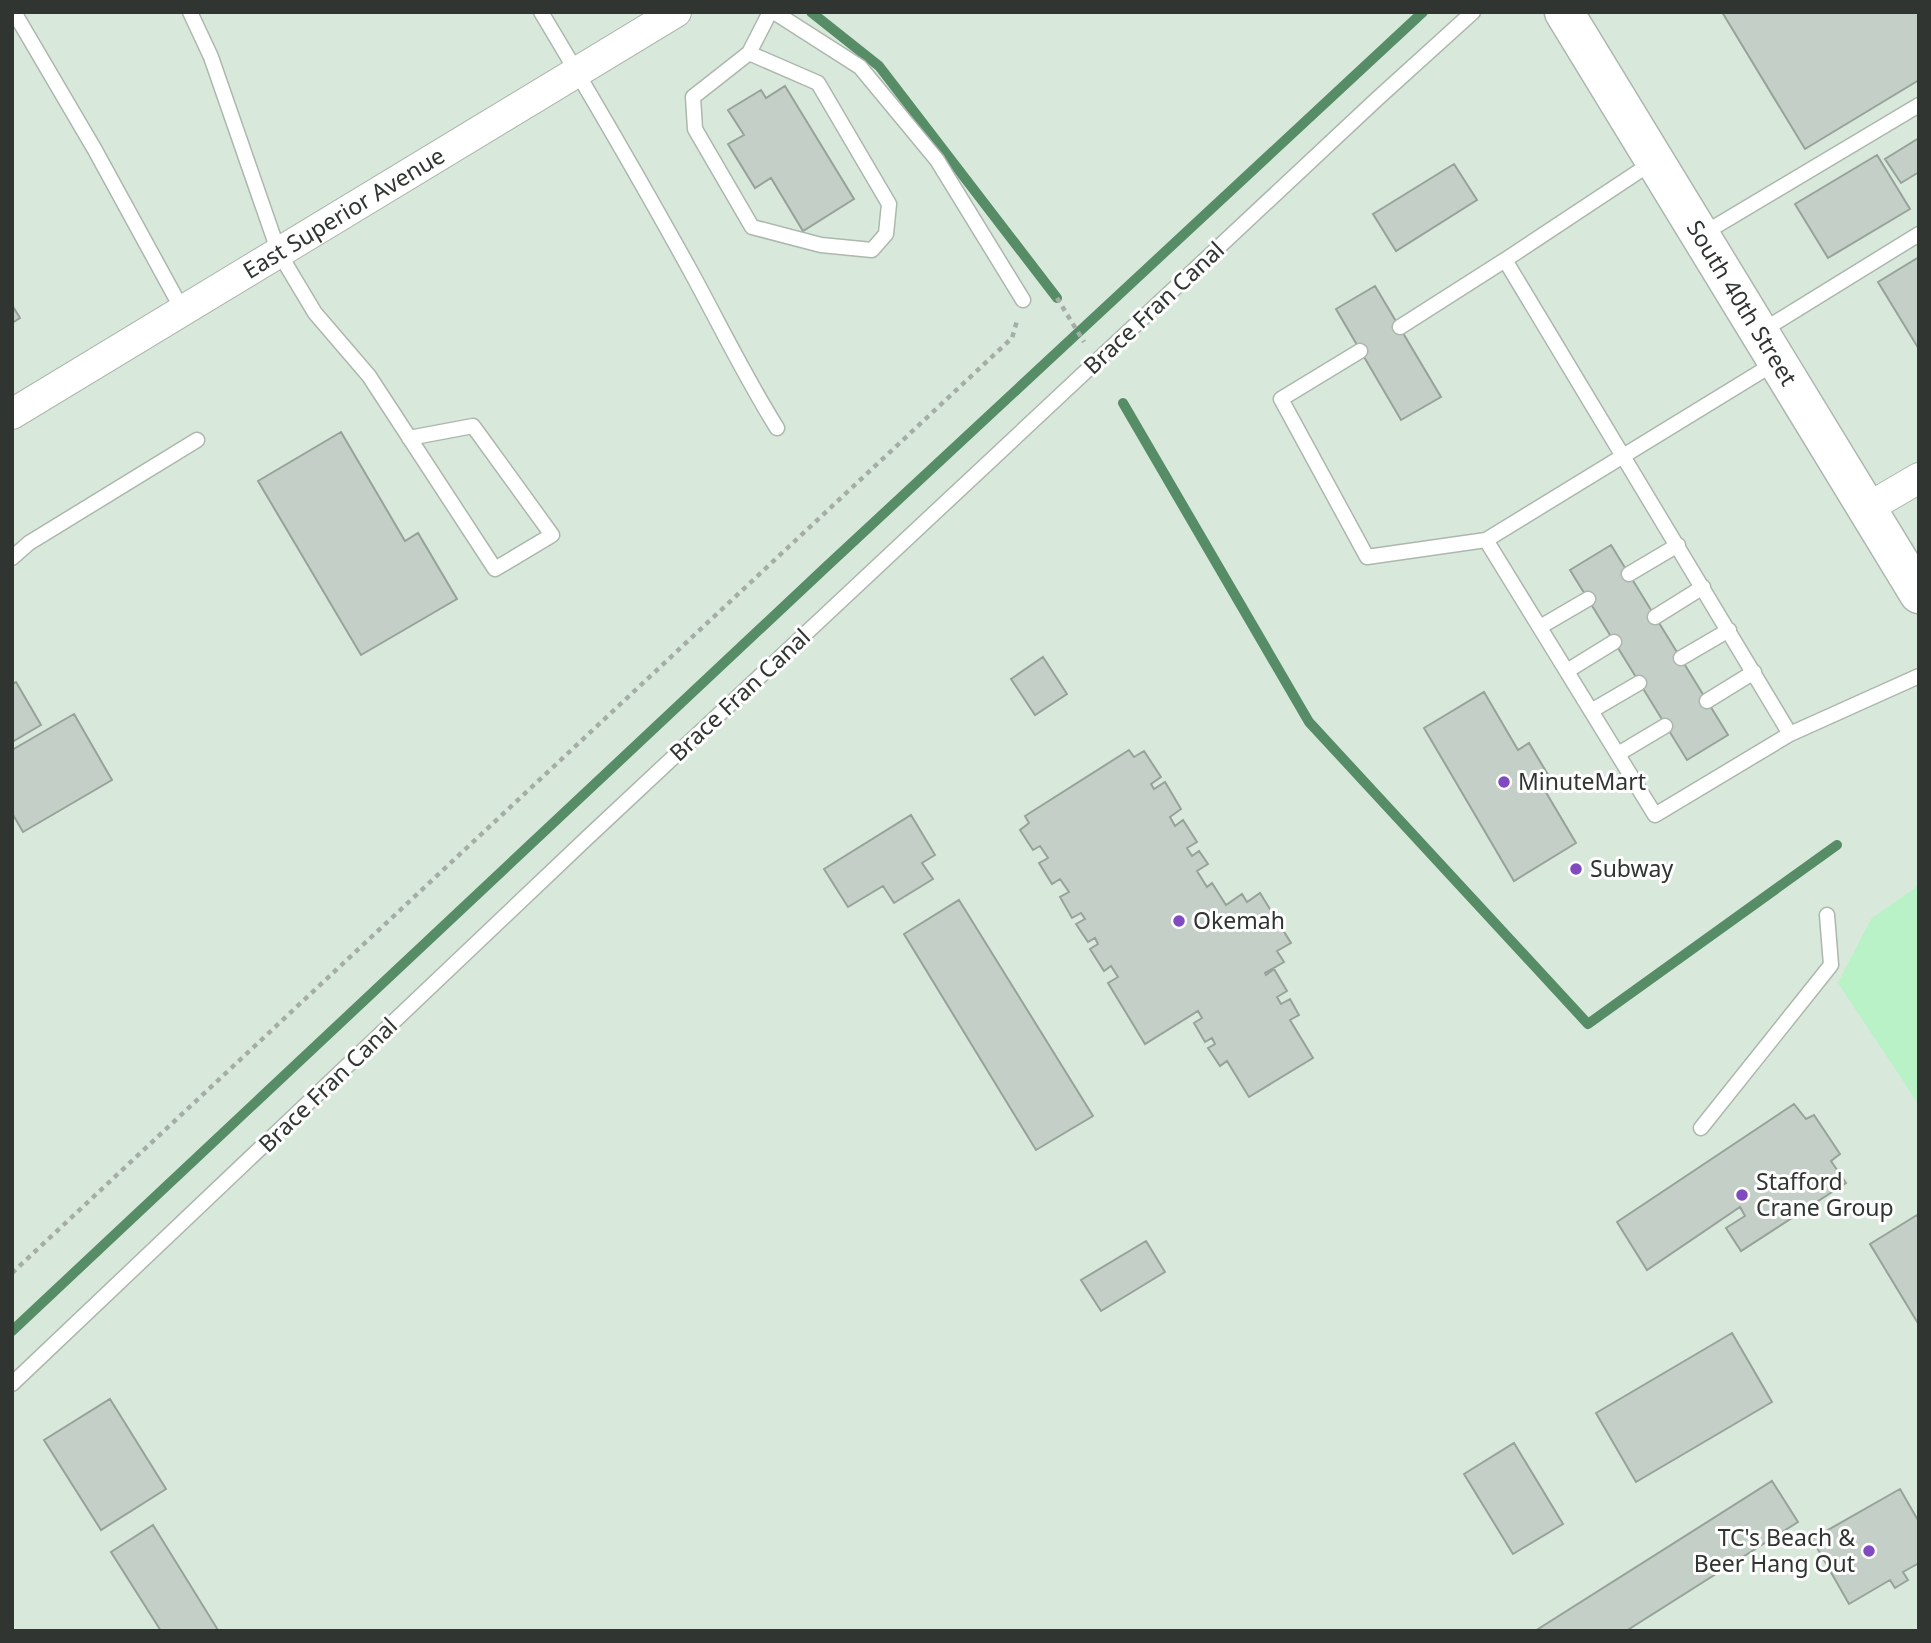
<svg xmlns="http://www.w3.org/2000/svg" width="1931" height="1643" font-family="'Noto Sans',sans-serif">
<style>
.built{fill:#d8e9db}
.green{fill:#b8f2c6}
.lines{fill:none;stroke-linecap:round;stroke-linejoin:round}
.stream{stroke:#578d66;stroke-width:10}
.building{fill:#c4d0c7;stroke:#97a29a;stroke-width:2}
.lane-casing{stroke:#acb7ae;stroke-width:17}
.street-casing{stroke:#acb7ae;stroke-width:32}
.secondary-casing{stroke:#acb7ae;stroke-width:41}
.path{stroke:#a5aea6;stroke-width:4.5;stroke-dasharray:5 5;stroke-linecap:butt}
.lane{stroke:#fff;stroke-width:14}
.street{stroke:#fff;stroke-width:30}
.secondary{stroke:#fff;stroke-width:38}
.poi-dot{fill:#804ac1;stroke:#fefefe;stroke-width:2.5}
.labels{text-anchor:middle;stroke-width:6;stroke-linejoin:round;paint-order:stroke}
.street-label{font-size:23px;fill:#303531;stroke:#fefefe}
.poi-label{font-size:23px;fill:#303531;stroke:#fefefe;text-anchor:start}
</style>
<rect width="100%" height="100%" fill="#e9f5eb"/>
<path class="built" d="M12,12H1919V1631H12Z"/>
<path class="green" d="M1919,885V1105L1838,983L1871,919Z"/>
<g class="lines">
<path class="stream" d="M811,12L879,66L1057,298
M1123,403L1309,722L1588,1024L1837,845
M12,1331L826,567L1423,12"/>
</g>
<path class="building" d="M1722,12H1919V80L1805,149Z
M785,86L854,199L803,231L771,178L755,188L728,144L744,135L728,110L761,90L766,98Z
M1919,138V172L1901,183L1885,159Z
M1877,155L1910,209L1828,258L1795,204Z
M1454,164L1477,200L1396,251L1373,214Z
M1919,257V344L1917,346L1878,282Z
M1375,286L1441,397L1401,420L1336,309Z
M12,305L20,318L12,323Z
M341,432L405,541L418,533L457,599L361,655L258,481Z
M1611,545L1728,735L1687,760L1570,570Z
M1043,657L1067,694L1035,715L1011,679Z
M16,682L41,725L12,742V684Z
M1484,692L1518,750L1529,743L1550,778L1541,784L1576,843L1514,881L1424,728Z
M74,714L112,780L23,832L12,813V750Z
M1129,750L1134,757L1144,751L1161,777L1151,784L1154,789L1165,782L1181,809L1170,817L1175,826L1183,820L1197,842L1187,848L1192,856L1199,851L1208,864L1197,871L1207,887L1212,883L1226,905L1242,894L1247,902L1260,893L1291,943L1277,951L1284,962L1265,973L1266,975L1274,969L1287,991L1277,997L1281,1004L1290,999L1299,1015L1290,1020L1313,1058L1249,1097L1227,1061L1220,1066L1208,1048L1215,1044L1212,1038L1205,1042L1194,1023L1202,1018L1198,1011L1145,1044L1108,983L1118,977L1111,966L1104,971L1090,949L1098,944L1095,938L1088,942L1076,924L1085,919L1081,913L1072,918L1060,897L1069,892L1060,879L1052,884L1039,863L1048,858L1040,846L1033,850L1020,830L1029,823L1025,816Z
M911,815L935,855L922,863L933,879L894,903L883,886L848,907L824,869Z
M959,900L1093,1116L1036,1150L904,934Z
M1794,1104L1806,1119L1814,1115L1840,1154L1831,1161L1846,1183L1741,1251L1726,1228L1745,1216L1740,1207L1647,1270L1617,1222Z
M1917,1215L1919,1218V1325L1870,1244Z
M1146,1241L1165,1272L1101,1311L1081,1280Z
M1732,1333L1772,1402L1636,1482L1596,1413Z
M110,1399L166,1489L101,1530L44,1440Z
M1514,1443L1563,1524L1513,1554L1464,1474Z
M1772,1481L1798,1522L1626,1631H1535Z
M1900,1489L1919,1522V1563L1903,1572L1908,1580L1895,1588L1890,1580L1849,1604L1812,1539Z
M153,1525L218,1630L217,1631H161L111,1552Z"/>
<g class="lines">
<defs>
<path id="lane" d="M14,12L95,150L183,311
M190,12L211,57L279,253L315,313L369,376L495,569L552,535L473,426L409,438
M541,12C592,97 642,183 690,270C719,323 745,377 777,428
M774,12L860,67L937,160L1023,300
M749,53L818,83L889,204L886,234L872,250L821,245L752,227L695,129L693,97L749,53L770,12
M1653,162L1505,260L1790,734
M1701,235L1919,105
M1400,327L1505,260
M1760,332L1919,234
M1360,351L1281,399L1367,557L1486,540
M1775,363L1486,540L1655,815L1790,734L1919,676
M12,558L29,543L197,440
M1629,574L1678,545
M1655,617L1703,587
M1540,627L1588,599
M1681,658L1729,630
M1567,671L1614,642
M1707,701L1754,672
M1591,711L1639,683
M1618,754L1665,726
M1701,1128L1831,965L1827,915
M12,1384L587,838L1377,99L1473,12"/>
<g id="street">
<path id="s1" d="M12,414L676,12"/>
<path d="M1866,509L1919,478"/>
</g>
<g id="secondary">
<path id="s2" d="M1564,12L1919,594"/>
</g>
</defs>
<use href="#lane" class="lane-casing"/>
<use href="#street" class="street-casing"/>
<use href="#secondary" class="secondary-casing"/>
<path class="path" d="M1057,298L1084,342
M12,1273L1012,338L1017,321"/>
<use href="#lane" class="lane"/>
<use href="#street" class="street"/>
<use href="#secondary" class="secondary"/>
</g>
<g class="poi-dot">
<circle cx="1504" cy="782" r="7"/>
<circle cx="1576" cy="869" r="7"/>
<circle cx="1179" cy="921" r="7"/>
<circle cx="1742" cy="1195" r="7"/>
<circle cx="1869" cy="1551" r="7"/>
</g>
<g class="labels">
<g class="street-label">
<text dy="8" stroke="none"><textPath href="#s1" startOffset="388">East Superior Avenue</textPath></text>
<text dy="8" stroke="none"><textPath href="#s2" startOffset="341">South 40th Street</textPath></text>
<text transform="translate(1154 308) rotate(-43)" y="8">Brace Fran Canal</text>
<text transform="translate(740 695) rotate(-43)" y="8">Brace Fran Canal</text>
<text transform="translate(328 1085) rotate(-44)" y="8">Brace Fran Canal</text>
</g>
<g class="poi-label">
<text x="1518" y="790">MinuteMart</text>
<text x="1590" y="877">Subway</text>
<text x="1193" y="929">Okemah</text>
<text x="1756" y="1190">Stafford<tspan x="1756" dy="26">Crane Group</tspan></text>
<text x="1855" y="1546" text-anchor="end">TC's Beach &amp;<tspan x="1855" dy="26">Beer Hang Out</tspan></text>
</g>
</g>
<rect width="1931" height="1643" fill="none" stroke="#303531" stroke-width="28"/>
</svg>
